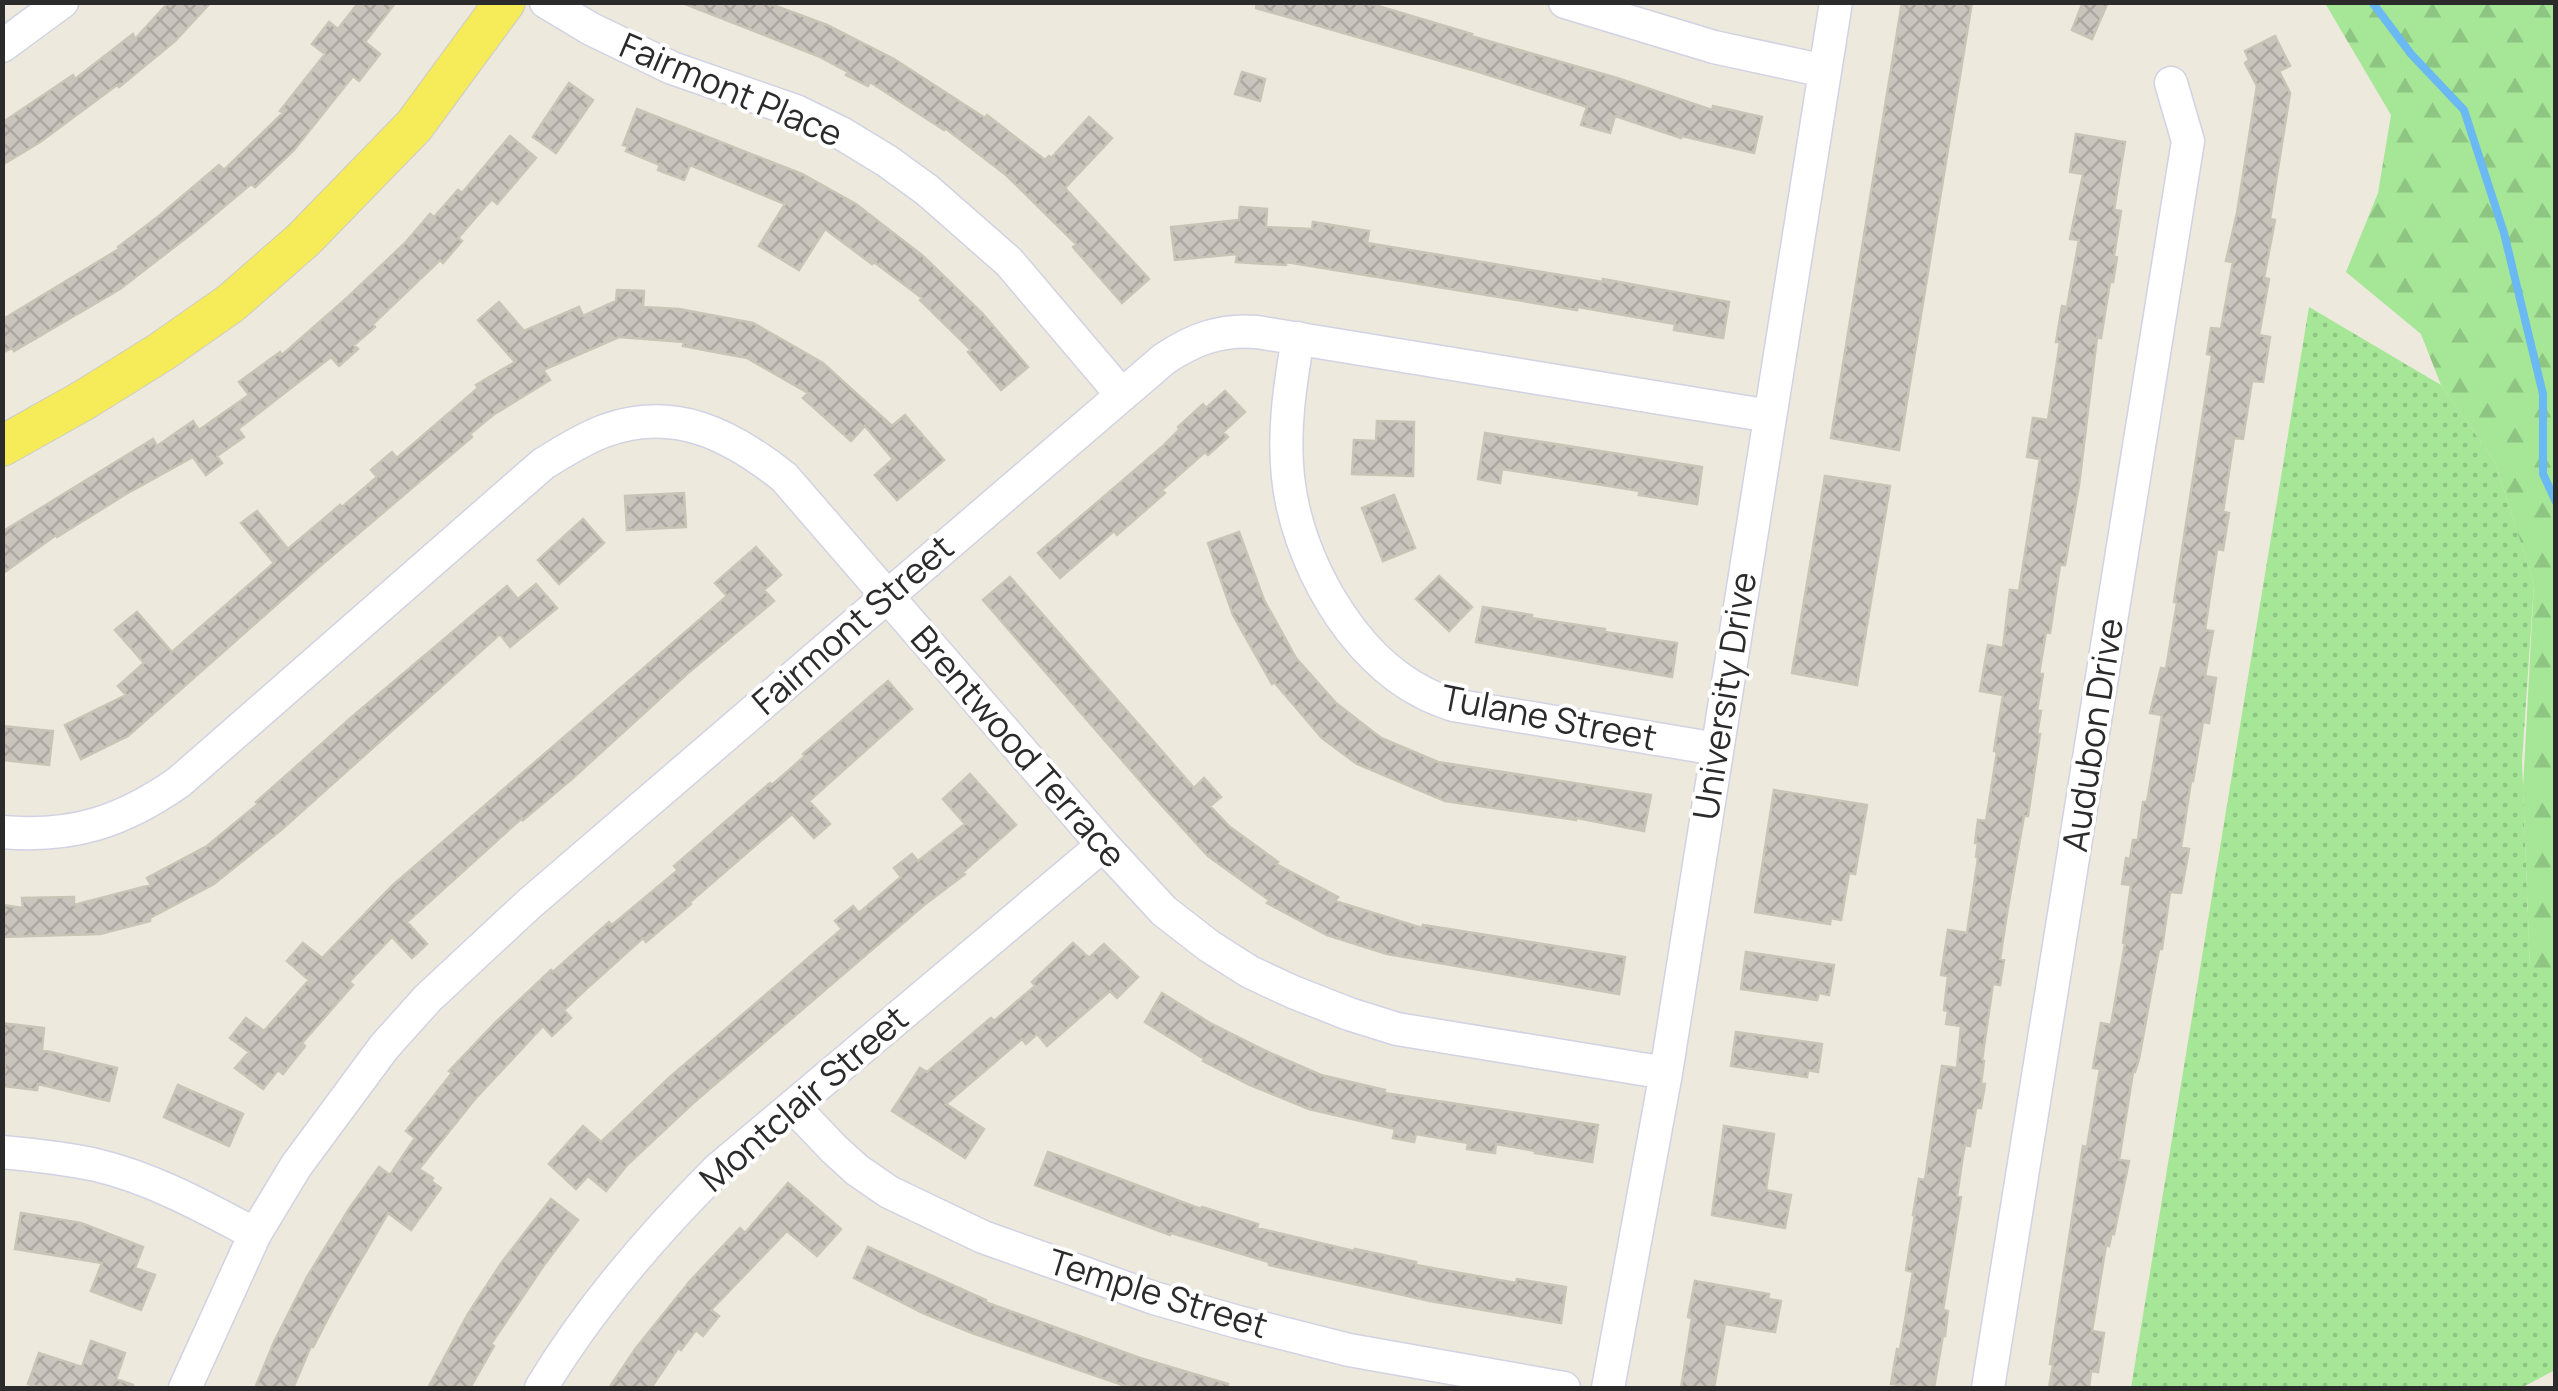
<svg xmlns="http://www.w3.org/2000/svg" width="2558" height="1391" font-family="Manrope,sans-serif">
<style>
.grass{fill:url(#grass-dots)}
.forest{fill:url(#forest-firs)}
.lines{fill:none;stroke-linecap:round;stroke-linejoin:round}
.stream{stroke:#6bb9f3;stroke-width:8}
.building{fill:url(#building-cross-hatch);stroke:#c9c5b6;stroke-width:2.5}
.minor-casing{stroke:#d1d2e4;stroke-width:35}
.major-casing{stroke:#ccc;stroke-width:42}
.minor{stroke:#fff;stroke-width:32}
.major{stroke:#f6eb58;stroke-width:40}
.labels{text-anchor:middle;stroke-width:8;stroke-linejoin:round;paint-order:stroke}
.street-label{font-size:35px;fill:#2b2b2b;stroke:#fff}
</style>
<defs>
<pattern id="grass-dots" width="8" height="8" patternUnits="userSpaceOnUse" patternTransform="scale(2.5)"><rect width="8" height="8" fill="#a5e697"/><path d="M2 2h.1M6 6h.1" fill="none" stroke="#8ec582" stroke-width="1.8" stroke-linecap="round"/></pattern>
<pattern id="forest-firs" width="22" height="20" patternUnits="userSpaceOnUse" patternTransform="scale(2.5)"><rect width="22" height="20" fill="#a5e697"/><path d="M5 1l3.5 6h-7zM16 11l3.5 6h-7z" fill="#8ec582"/></pattern>
<pattern id="building-cross-hatch" width="8" height="8" patternUnits="userSpaceOnUse" patternTransform="scale(2.5)"><rect width="8" height="8" fill="#c9c5bc"/><path d="M0 0l8 8M0 8l8-8" fill="none" stroke="#ada9a2"/></pattern>
</defs>
<rect width="100%" height="100%" fill="#ede9dc"/>
<path class="grass" d="M2309,307L2441,385L2495,462L2534,584L2522,761L2530,968L2555,977V1370L2521,1388H2131Z"/>
<path class="forest" d="M2325,3H2555V977L2530,969L2523,788L2534,584L2495,462L2441,385L2421,334L2346,272L2378,193L2391,115Z"/>
<g class="lines">
<path class="stream" d="M2372,2L2411,54L2464,110L2504,233L2543,394V474L2556,502"/>
</g>
<path class="building" d="M169,2H211L175,41L119,87L117,85L40,142L2,165V123L73,75L75,79L133,34L135,39Z
M359,2H396L365,42L380,54L359,81L353,76L294,150L255,187L251,184L195,231L120,289L14,351L12,348L2,353V320L119,249L118,247L159,216L219,165L224,170L283,113L280,111L325,54L312,44L329,22L338,29Z
M680,2H765L827,25L894,59L985,118L987,115L1045,160L1049,156L1051,158L1089,117L1112,138L1065,188L1149,279L1122,303L1073,247L1076,244L1006,175L945,128L944,130L870,82L868,86L846,75L848,72L818,56Z
M1257,2H1365L1472,34L1471,36L1617,78L1712,110L1713,106L1762,117L1754,153L1682,136L1681,138L1615,116L1610,133L1581,125L1587,107L1479,72L1256,8Z
M1902,2H1972L1899,450L1831,438Z
M2083,2H2108L2092,39L2072,30Z
M2275,36L2290,66L2279,71L2290,93L2270,219L2275,220L2264,278L2269,279L2259,335L2270,337L2263,382L2252,381L2243,439L2234,438L2223,512L2229,513L2223,550L2217,549L2205,630L2213,631L2205,676L2216,678L2209,723L2203,722L2193,781H2191L2181,847L2189,849L2181,893L2170,892L2162,949H2159L2139,1059L2135,1072H2133L2119,1160L2129,1161L2114,1234L2112,1232L2109,1246L2106,1245L2092,1331L2104,1333L2098,1372L2091,1371L2089,1388H2049L2053,1365L2050,1364L2083,1146L2087,1147L2100,1069L2093,1068L2101,1023L2111,1025L2125,944L2123,943L2131,885L2122,884L2126,858L2130,859L2133,840H2138L2143,802H2147L2162,715L2150,713L2161,668L2166,669L2177,603L2174,602L2212,355L2207,354L2211,328L2221,329L2233,262L2226,261L2237,213L2257,86L2245,63L2249,60L2245,51Z
M1242,72L1265,79L1260,101L1235,94Z
M569,83L593,100L556,153L533,137Z
M637,109L802,174L856,204L923,256L983,314L1028,367L1001,390L968,352L971,350L920,300L922,298L874,262L872,264L825,229L799,270L759,246L785,204L690,165L684,180L658,170L660,165L626,151L628,146L623,145Z
M2076,134L2125,142L2114,210L2121,211L2114,256L2117,257L2113,282H2110L2101,338L2097,337L2079,485L2065,565H2060L2050,633L2046,632L2039,674H2043L2037,711H2041L2037,734H2040L2028,816H2024L2008,907L2000,959L2004,960L2000,985L1993,984L1982,1060L1984,1061L1981,1084H1985L1981,1108H1976L1970,1146L1965,1145L1963,1155L1957,1196L1961,1197L1943,1310L1948,1311L1945,1336L1943,1335L1934,1388H1918L1891,1384L1897,1349L1900,1350L1913,1272L1906,1270L1915,1215H1913L1919,1179L1925,1180L1942,1066L1957,1068L1961,1026L1946,1024L1948,1011L1944,1010L1948,976L1941,975L1948,930L1967,933L1978,858L1976,857L1978,843H1975L1978,820L1986,821L1997,752L1994,751L2003,695L1980,691L1988,645L2003,648L2010,590L2019,591L2040,459L2027,457L2033,418L2048,420L2060,342H2056L2062,306L2067,307L2079,240L2070,239L2083,174L2070,172Z
M510,136L536,158L497,204L492,199L458,238L462,241L443,263L440,260L373,324L375,327L354,345L358,349L339,366L331,357L238,429L244,437L217,456L222,463L206,475L193,457L126,494L57,537L56,535L2,574V532L153,439L157,446L193,421L199,430L249,395L239,382L280,352L282,355L348,297L405,243L430,214L434,217L458,190L462,193Z
M1240,207L1267,209L1266,227L1312,229L1313,222L1369,231L1367,243L1603,282V279L1729,302L1723,338L1674,330L1675,324L1578,307L1577,310L1286,262V265L1236,262L1237,254L1175,260L1171,227L1239,220Z
M617,290L644,291L643,307L679,309L753,323L823,363L892,426L905,415L944,460L897,500L875,475L893,459L865,426L851,441L803,398L808,393L747,358L683,346L684,342L619,337L543,370L550,380L493,415L470,434L472,437L319,567L128,736L81,759L65,725L126,695L118,686L144,663L115,630L137,612L172,652L274,563L241,523L257,511L288,549L340,505L342,507L377,477L371,470L392,452L397,458L478,388L476,385L515,362L478,320L499,302L524,331L579,307L583,316L616,301Z
M1225,391L1245,412L1223,432L1228,437L1208,455L1205,452L1162,490L1165,493L1117,535L1114,531L1060,578L1038,553L1163,446L1180,429L1178,427L1203,404L1206,408Z
M1377,421L1414,422L1413,476L1352,474L1354,440L1376,441Z
M1485,433L1702,467L1697,504L1639,495L1640,491L1502,469L1500,483L1478,479Z
M1825,476L1890,486L1857,685L1792,673Z
M684,493L686,527L627,530L625,496Z
M1394,495L1415,548L1383,561L1362,508Z
M583,519L604,543L559,584L538,560Z
M1239,532L1264,600L1296,658L1336,703L1381,738L1438,762L1651,795L1644,831L1577,818L1576,820L1445,801L1357,764L1322,738L1274,682L1272,684L1233,615L1208,543Z
M756,547L781,575L764,590L774,601L688,673L573,778L523,820L522,818L407,922L427,944L412,958L392,937L349,982L353,985L302,1043L305,1046L283,1074L278,1070L263,1089L235,1068L249,1052L230,1038L246,1018L264,1031L309,980L287,961L303,943L322,958L393,885L727,596L715,583Z
M1439,576L1472,607L1449,631L1416,599Z
M1010,577L1194,788L1204,778L1221,797L1210,806L1230,827L1278,862L1276,864L1338,897L1335,901L1422,928L1423,925L1625,957L1619,994L1387,954L1327,935L1267,903L1269,900L1208,856L1154,797L983,600Z
M536,584L557,608L510,647L500,634L281,830L214,884L150,918V921L100,934L2,937V905L23,908L22,898L74,897V905L151,885L147,878L207,846L258,804L256,802L353,716L507,586L518,599Z
M1483,607L1532,615L1531,618L1605,629V632L1677,643L1672,677L1476,642Z
M888,681L912,709L809,801L830,824L814,838L792,814L690,902L691,904L646,942L643,938L584,991L564,1010L571,1018L552,1036L543,1026L475,1099L419,1169L433,1178L431,1181L441,1188L411,1230L388,1213L337,1301L313,1347L311,1346L293,1388H255L274,1342L307,1277L349,1209L379,1167L390,1175L415,1138L406,1131L452,1073L449,1071L496,1022L551,970L553,972L609,922L612,925L678,870L674,866L770,783L772,785L805,756L803,754Z
M2,726L53,731L49,765L2,760Z
M970,774L1016,825L963,872L965,874L924,905L692,1104L627,1165L606,1191L588,1176L576,1189L549,1164L583,1126L601,1142L670,1077L842,929L835,921L853,906L859,913L901,877L894,868L912,854L918,861L965,824L943,799Z
M1774,790L1867,805L1855,874L1849,873L1841,920L1831,918L1830,924L1755,912Z
M1073,943L1089,958L1104,944L1138,977L1117,998L1110,991L1047,1046L1037,1034L1026,1044L1022,1039L946,1104L984,1129L965,1158L892,1111L920,1068L927,1072L991,1018L994,1021L1035,986L1032,982Z
M1746,952L1834,965L1829,995L1819,993L1817,1000L1741,989Z
M1162,993L1210,1023L1266,1051L1321,1075L1385,1090L1384,1093L1598,1125L1592,1162L1535,1153L1536,1151L1496,1144L1495,1153L1467,1149L1468,1143L1416,1134L1414,1142L1393,1138L1395,1129L1309,1109L1250,1085L1203,1061L1204,1059L1145,1022Z
M2,1023L44,1028L42,1050L117,1068L109,1101L38,1084L37,1090L3,1086L5,1063L2,1062Z
M1736,1032L1822,1044L1818,1072L1808,1070L1807,1077L1731,1066Z
M178,1085L243,1114L229,1146L164,1117Z
M1724,1126L1774,1134L1766,1190L1791,1195L1785,1228L1712,1215Z
M1048,1152L1201,1209L1202,1207L1258,1224L1257,1228L1354,1251L1355,1249L1416,1262V1265L1516,1283L1517,1279L1566,1287L1561,1323L1430,1301L1327,1278L1269,1265V1262L1171,1233L1170,1235L1035,1185Z
M788,1183L841,1229L817,1256L787,1231L711,1310L719,1316L703,1336L696,1330L681,1350L678,1348L651,1388H609L636,1348L690,1281L740,1228L745,1233Z
M551,1199L578,1220L544,1265L491,1344L494,1346L470,1388H428L468,1314L502,1262Z
M21,1213L81,1223L143,1247L135,1268L155,1275L141,1310L91,1291L102,1263L15,1249Z
M868,1247L986,1300L985,1302L1140,1358L1228,1384V1388H1131L972,1333L923,1313L854,1278Z
M1695,1281L1769,1294L1768,1299L1781,1301L1775,1332L1725,1324L1714,1388H1681L1692,1318L1688,1317Z
M91,1341L125,1353L116,1379L133,1385V1388H42L28,1384L39,1353L82,1367Z"/>
<g class="lines">
<defs>
<path id="minor" d="M546,2L591,29L672,68L796,111L841,133L887,161L927,190L1009,262L1122,395
M1565,2L1714,47L1825,71
M2,46L62,2
M1298,338C1290,385 1283,430 1288,477C1296,557 1350,656 1424,693C1433,698 1443,701 1453,705L1717,749
M2,832C72,838 122,822 179,782L543,464C562,452 583,439 604,431C674,405 731,435 784,477L1103,845L1164,911L1209,946L1250,972L1293,992L1349,1014L1397,1029L1666,1073
M793,1106L834,1149L857,1170L889,1192L983,1237L1154,1298L1238,1322L1349,1350L1564,1388
M2,1152C34,1155 65,1158 96,1165C152,1178 204,1207 255,1234
M185,1388L255,1234L296,1166L384,1047L428,998L529,904L1164,359C1194,339 1221,329 1257,332L1770,416
M541,1388C589,1308 651,1236 717,1170L1103,845
M1608,1388L1666,1073L1836,2
M1988,1388L2188,141L2171,83"/>
<path id="major" d="M2,446L84,400L161,352L231,303L303,240L414,126L505,2"/>
</defs>
<use href="#minor" class="minor-casing"/>
<use href="#major" class="major-casing"/>
<use href="#minor" class="minor"/>
<use href="#major" class="major"/>
</g>
<g class="labels">
<g class="street-label">
<text transform="translate(731 90) rotate(23)" y="12">Fairmont Place</text>
<text transform="translate(853 625) rotate(-41)" y="12">Fairmont Street</text>
<text transform="translate(1725 696) rotate(-81)" y="12">University Drive</text>
<text transform="translate(1549 718) rotate(11)" y="12">Tulane Street</text>
<text transform="translate(2093 735) rotate(-81)" y="12">Audubon Drive</text>
<text transform="translate(1018 747) rotate(49)" y="12">Brentwood Terrace</text>
<text transform="translate(804 1099) rotate(-41)" y="12">Montclair Street</text>
<text transform="translate(1158 1294) rotate(17)" y="12">Temple Street</text>
</g>
</g>
<rect width="2558" height="1391" fill="none" stroke="#2b2b2b" stroke-width="10"/>
</svg>
